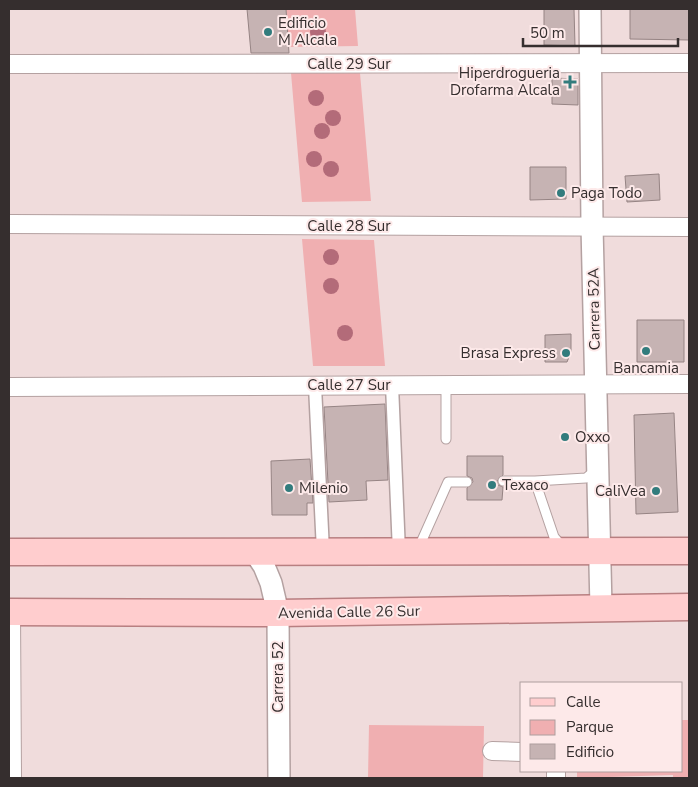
<svg xmlns="http://www.w3.org/2000/svg" width="698" height="787" font-family="'Nunito Sans',sans-serif">
<style>
.green{fill:#f0afb1}
.building{fill:#c6b3b3;stroke:#968484}
.lines{fill:none;stroke-linecap:round;stroke-linejoin:round}
.service-casing{stroke:#b4a1a1;stroke-width:11}
.pedestrian-casing{stroke:#b4a1a1;stroke-width:15}
.minor-casing{stroke:#b4a1a1;stroke-width:20}
.tertiary-casing{stroke:#b4a1a1;stroke-width:24}
.primary-casing{stroke:#b87f81;stroke-width:29}
.service{stroke:#fff;stroke-width:9}
.pedestrian{stroke:#fff;stroke-width:12}
.minor{stroke:#fff;stroke-width:18}
.tertiary{stroke:#fff;stroke-width:21}
.primary{stroke:#ffcdce;stroke-width:26}
.tree{fill:#b36b79}
.poi-dot{fill:#327c7d;stroke:#fde9e9;stroke-width:2}
.labels{text-anchor:middle;stroke-width:4;stroke-linejoin:round;paint-order:stroke}
.poi-label{font-size:15px;fill:#352e2e;stroke:#fde9e9;text-anchor:start}
.street-label{font-size:15px;fill:#352e2e;stroke:#fde9e9}
</style>
<rect width="100%" height="100%" fill="#f0dcdc"/>
<path class="green" d="M285,9H355L358,46L288,47Z
M291,73H360L371,201L302,202Z
M302,239L374,240L385,366H313Z
M682,720H689V778H673V775L577,778V771H682Z
M369,725L484,726L483,778H368Z"/>
<path class="building" d="M247,9H286L289,53H251Z
M544,9H574L575,46L544,45Z
M630,9H689V40L630,39Z
M552,78L578,79V105L552,104Z
M530,167H566V199L530,200Z
M659,174L660,200L627,202L625,176Z
M637,320H684V362H637Z
M571,334V352L567,362H545V335Z
M385,404L388,480L366,481L367,500L329,502L324,407Z
M674,413L678,512L636,514L634,415Z
M467,456H503V475L497,481L498,485L503,487L502,500H467V488L473,482L472,478L467,476Z
M310,459L313,503H307V515H272L271,461Z"/>
<g class="lines">
<defs>
<path id="service" d="M446,385V439
M503,481H535L554,537L562,546
M535,481L586,478L596,470
M419,547L448,482H467"/>
<path id="pedestrian" d="M392,385L399,552
M315,386L323,551"/>
<path id="minor" d="M9,64L689,63
M9,224L689,227
M9,387L689,384
M11,612L12,778
M492,751L522,752
M556,778V771"/>
<path id="tertiary" d="M590,9L592,226L601,608
M254,551L264,566L271,583L278,613L279,778"/>
<path id="primary" d="M9,552L689,551
M9,612L278,613L689,607"/>
</defs>
<use href="#service" class="service-casing"/>
<use href="#pedestrian" class="pedestrian-casing"/>
<use href="#minor" class="minor-casing"/>
<use href="#tertiary" class="tertiary-casing"/>
<use href="#primary" class="primary-casing"/>
<use href="#service" class="service"/>
<use href="#pedestrian" class="pedestrian"/>
<use href="#minor" class="minor"/>
<use href="#tertiary" class="tertiary"/>
<use href="#primary" class="primary"/>
</g>
<g class="tree">
<circle cx="318" cy="32" r="8"/>
<circle cx="316" cy="98" r="8"/>
<circle cx="333" cy="118" r="8"/>
<circle cx="322" cy="131" r="8"/>
<circle cx="314" cy="159" r="8"/>
<circle cx="331" cy="169" r="8"/>
<circle cx="331" cy="257" r="8"/>
<circle cx="331" cy="286" r="8"/>
<circle cx="345" cy="333" r="8"/>
</g>
<g class="poi-dot">
<circle cx="268" cy="32" r="5"/>
<path d="M567.5 74.5h5v5h5v5h-5v5h-5v-5h-5v-5h5z"/>
<circle cx="561" cy="193" r="5"/>
<circle cx="646" cy="351" r="5"/>
<circle cx="566" cy="353" r="5"/>
<circle cx="565" cy="437" r="5"/>
<circle cx="492" cy="485" r="5"/>
<circle cx="289" cy="488" r="5"/>
<circle cx="656" cy="491" r="5"/>
</g>
<g class="labels">
<g class="poi-label">
<text x="278" y="28">Edificio<tspan x="278" dy="17">M Alcala</tspan></text>
<text x="560" y="78" text-anchor="end">Hiperdrogueria<tspan x="560" dy="17">Drofarma Alcala</tspan></text>
<text x="571" y="198">Paga Todo</text>
<text x="556" y="358" text-anchor="end">Brasa Express</text>
<text x="646" y="373" text-anchor="middle">Bancamia</text>
<text x="575" y="442">Oxxo</text>
<text x="502" y="490">Texaco</text>
<text x="299" y="493">Milenio</text>
<text x="646" y="496" text-anchor="end">CaliVea</text>
</g>
<g class="street-label">
<text x="349" y="69">Calle 29 Sur</text>
<text x="349" y="231">Calle 28 Sur</text>
<text transform="translate(594 309) rotate(-91)" y="5">Carrera 52A</text>
<text x="349" y="390">Calle 27 Sur</text>
<text transform="translate(349 612) rotate(-1)" y="5">Avenida Calle 26 Sur</text>
<text transform="translate(278 677) rotate(-90)" y="5">Carrera 52</text>
</g>
</g>
<rect width="698" height="787" fill="none" stroke="#352e2e" stroke-width="20"/>
<rect x="520" y="682" width="162" height="90" fill="#fde9e9" stroke="#ad9e9e"/>
<rect x="530" y="698" width="25" height="8" fill="#ffcdce" stroke="#ad9e9e"/>
<text x="566" y="707" font-size="15" fill="#352e2e">Calle</text>
<rect x="530" y="720" width="25" height="15" fill="#f0afb1" stroke="#ad9e9e"/>
<text x="566" y="732" font-size="15" fill="#352e2e">Parque</text>
<rect x="530" y="744" width="25" height="15" fill="#c6b3b3" stroke="#ad9e9e"/>
<text x="566" y="757" font-size="15" fill="#352e2e">Edificio</text>
<path d="M523 38v8h155v-8" fill="none" stroke="#352e2e" stroke-width="2.5"/>
<text x="530" y="38" font-size="15" fill="#352e2e" stroke="#fde9e9" stroke-width="4" paint-order="stroke">50 m</text>
</svg>
